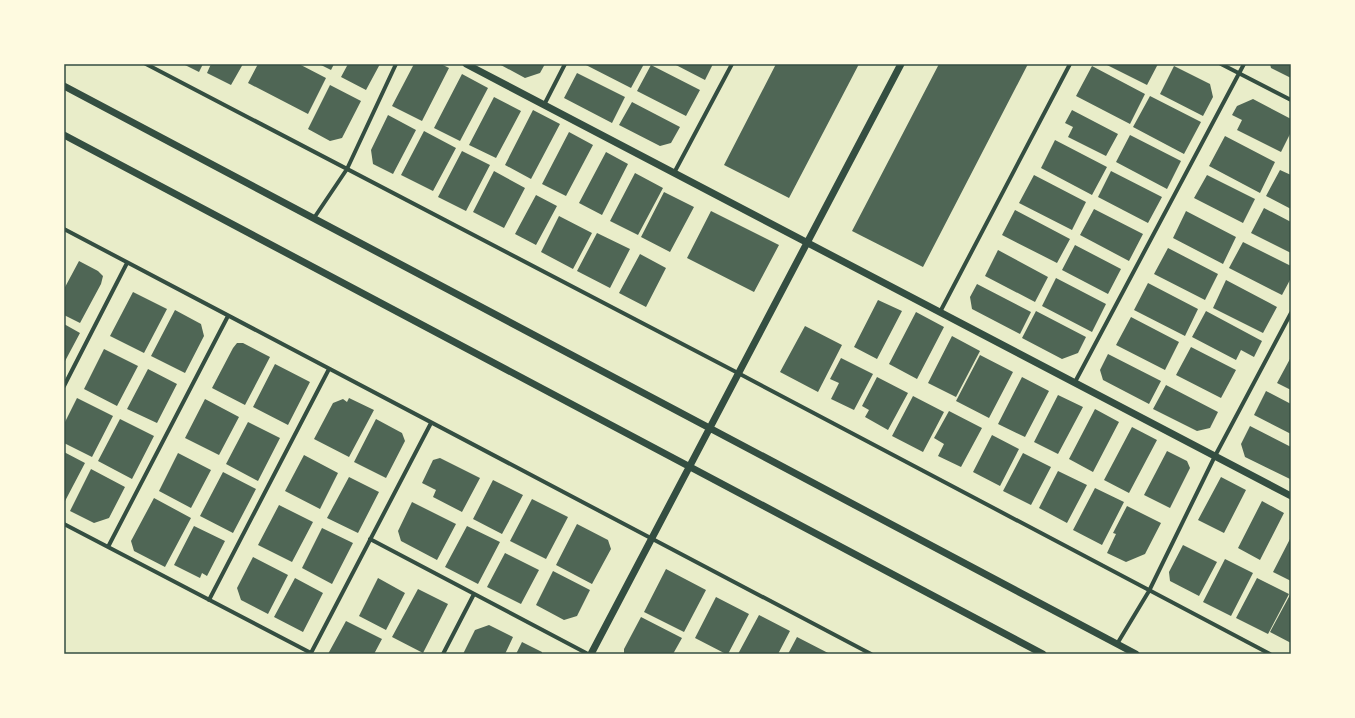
<svg xmlns="http://www.w3.org/2000/svg" width="1355" height="718" font-family="'Archivo Narrow',sans-serif">
<style>
.building{fill:#4f6655}
.lines{fill:none;stroke-linecap:round;stroke-linejoin:round}
.minor{stroke:#344e41;stroke-width:4}
.tertiary{stroke:#344e41;stroke-width:7}
.neatline{fill:none;stroke:#344e41;stroke-width:1.5}
</style>
<rect width="100%" height="100%" fill="#e9edc9"/>
<path class="building" d="M183,64H203L199,72Z
M211,64H243L231,85L207,73Z
M258,64H299L326,78L308,114L248,83Z
M319,64H334L331,70Z
M348,64H380L366,90L341,77Z
M414,64H441L449,68L422,121L392,106Z
M499,64H545L540,73L525,78Z
M584,64H644L631,88Z
M674,64H713L705,80Z
M776,64H859L789,198L724,165Z
M939,64H1028L923,267L852,231Z
M1105,64H1158L1147,85Z
M1270,64H1291V78L1271,68Z
M651,65L700,90L686,116L637,91Z
M1092,66L1145,94L1130,124L1076,96Z
M1174,66L1210,84L1213,97L1203,116L1160,94Z
M577,73L625,97L612,123L564,98Z
M462,74L488,88L460,141L434,128Z
M330,85L361,101L342,138L330,141L308,129Z
M1150,96L1201,122L1184,154L1133,127Z
M494,97L521,111L496,158L469,145Z
M1253,99L1291,119V132L1281,152L1237,130L1242,120L1232,115L1237,106Z
M632,102L680,127L671,143L660,146L619,125Z
M533,110L560,124L531,179L505,165Z
M1072,110L1118,134L1106,156L1068,137L1073,127L1065,123Z
M388,115L416,130L393,174L373,164L371,150Z
M424,131L456,148L433,191L401,175Z
M569,132L593,145L566,196L542,184Z
M1130,135L1181,161L1167,189L1116,162Z
M1225,136L1275,162L1260,193L1209,166Z
M1055,140L1107,167L1092,195L1041,168Z
M462,151L490,165L466,211L438,197Z
M606,152L628,164L602,215L579,203Z
M1280,170L1291,175V209L1266,196Z
M494,171L525,188L504,228L473,212Z
M1111,171L1162,197L1148,223L1098,197Z
M635,173L663,188L638,235L610,221Z
M1034,175L1086,202L1072,230L1019,203Z
M1207,175L1255,199L1243,223L1194,198Z
M664,192L694,207L670,252L641,237Z
M536,195L557,206L536,245L515,234Z
M1264,208L1291,222V253L1251,233Z
M1094,209L1143,234L1129,261L1080,235Z
M1015,210L1070,239L1057,263L1002,235Z
M711,211L779,245L754,292L687,258Z
M1186,211L1236,237L1223,264L1173,238Z
M559,216L592,233L573,269L541,252Z
M597,233L630,249L610,288L577,271Z
M1243,242L1291,266V278L1282,295L1229,268Z
M1075,245L1121,269L1108,294L1062,270Z
M1168,248L1218,274L1205,300L1154,274Z
M998,250L1048,277L1035,302L985,276Z
M640,254L666,268L646,307L619,293Z
M79,261L98,271L103,276L101,284L80,323L64,315V289Z
M1056,278L1106,304L1092,332L1042,306Z
M1226,280L1277,307L1263,333L1213,308Z
M1148,283L1198,309L1185,336L1134,310Z
M977,284L1031,312L1020,334L972,309L970,297Z
M133,292L167,309L144,353L110,336Z
M878,300L902,311L877,359L854,347Z
M175,310L201,324L204,336L185,373L151,356Z
M1036,311L1086,337L1078,353L1062,359L1022,338Z
M1206,311L1262,341L1254,357L1241,350L1236,360L1192,337Z
M916,312L944,327L917,379L889,364Z
M1131,317L1179,342L1165,370L1116,345Z
M64,324L80,333L64,363Z
M805,326L842,345L818,392L780,372Z
M952,336L980,351L956,397L928,383Z
M237,343H243L270,357L245,405L212,388L233,348Z
M1191,347L1236,370L1221,398L1176,375Z
M104,349L138,366L117,406L84,389Z
M1108,354L1161,381L1149,404L1103,380L1100,370Z
M980,355L1013,372L989,418L956,401Z
M1291,357V390L1277,383Z
M841,358L873,374L854,410L831,399L839,383L830,379Z
M275,364L310,382L288,425L253,407Z
M148,369L177,384L157,423L127,409Z
M877,377L908,393L888,430L865,417L869,410L862,406Z
M1022,377L1049,391L1025,437L998,424Z
M1166,385L1218,412L1210,428L1197,431L1153,409Z
M1266,391L1291,404V434L1254,415Z
M1058,395L1083,407L1058,454L1034,442Z
M913,396L944,412L923,452L892,436Z
M77,398L113,416L92,457L64,443V424Z
M349,398L374,410L349,457L314,439L333,403L343,399L347,402Z
M205,399L239,417L219,455L185,438Z
M1095,409L1119,422L1093,472L1069,459Z
M949,411L982,428L961,467L938,456L944,444L934,438Z
M120,419L154,436L132,479L98,461Z
M376,419L402,433L405,441L386,478L354,462Z
M248,422L280,438L258,481L226,464Z
M1250,426L1291,447V477L1290,479L1245,457L1241,444Z
M1132,427L1157,440L1129,493L1104,480Z
M992,435L1019,449L1000,486L973,472Z
M1167,451L1187,461L1190,468L1170,508L1144,495Z
M64,452L85,463L64,503Z
M178,453L211,470L191,508L159,491Z
M1023,453L1051,467L1031,505L1003,491Z
M304,455L338,473L320,509L285,491Z
M440,458L480,478L462,512L433,497L436,490L422,483L433,460Z
M91,469L125,487L109,518L94,523L70,511Z
M1058,471L1087,485L1067,523L1039,508Z
M223,472L256,489L233,533L200,516Z
M349,477L379,492L358,533L327,518Z
M1221,477L1246,490L1224,533L1198,520Z
M493,480L523,495L502,534L473,519Z
M1095,488L1124,502L1102,545L1073,530Z
M154,498L191,518L165,567L134,551L131,541Z
M532,499L568,517L546,559L510,541Z
M1262,501L1284,513L1260,560L1238,548Z
M412,502L456,524L437,560L401,541L398,531Z
M279,505L313,522L292,562L258,545Z
M1127,506L1161,523L1145,554L1126,562L1107,553L1116,534L1113,533Z
M577,524L608,540L611,549L592,584L556,565Z
M194,526L225,541L207,576L202,573L200,578L174,565Z
M467,526L500,542L478,584L445,567Z
M322,528L353,543L332,584L302,568Z
M1291,537V581L1273,572Z
M1183,545L1217,562L1199,596L1170,581L1169,572Z
M505,553L539,570L521,604L487,587Z
M253,557L288,575L268,614L241,600L237,588Z
M1225,559L1253,573L1231,616L1203,602Z
M666,569L706,590L684,632L644,612Z
M553,571L590,590L577,616L564,620L536,605Z
M295,578L323,593L303,632L274,617Z
M378,578L405,593L386,630L359,616Z
M1257,578L1289,594L1268,634L1236,618Z
M418,589L448,604L423,653L392,637Z
M1291,593V643L1270,632Z
M716,597L749,614L728,654H726L695,638Z
M759,615L790,631L778,654H738Z
M641,617L682,638L673,654H624V649Z
M346,621L382,639L374,654H328Z
M489,625L513,637L505,654H463L475,630Z
M797,637L830,654H788Z
M522,642L542,652V654H516Z"/>
<g class="lines">
<path class="minor" d="M146,64L738,373L1270,654
M1221,64L1291,100
M544,105L565,64
M674,173L732,64
M314,218L347,169L396,64
M64,229L871,654
M940,312L1070,64
M1075,382L1244,64
M64,386L127,263
M64,524L311,653L310,654
M370,539L588,654
M108,547L228,316
M209,600L329,369
M1117,644L1149,591L1215,456L1291,313
M311,653L431,423
M443,654L474,594"/>
<path class="tertiary" d="M466,64L1291,496
M64,86L1136,654
M64,135L1043,654
M591,654L901,64"/>
</g>
<rect width="1355" height="718" fill="none" stroke="#fefae0" stroke-width="130"/>
<rect x="65" y="65" width="1225" height="588" class="neatline"/>
</svg>
